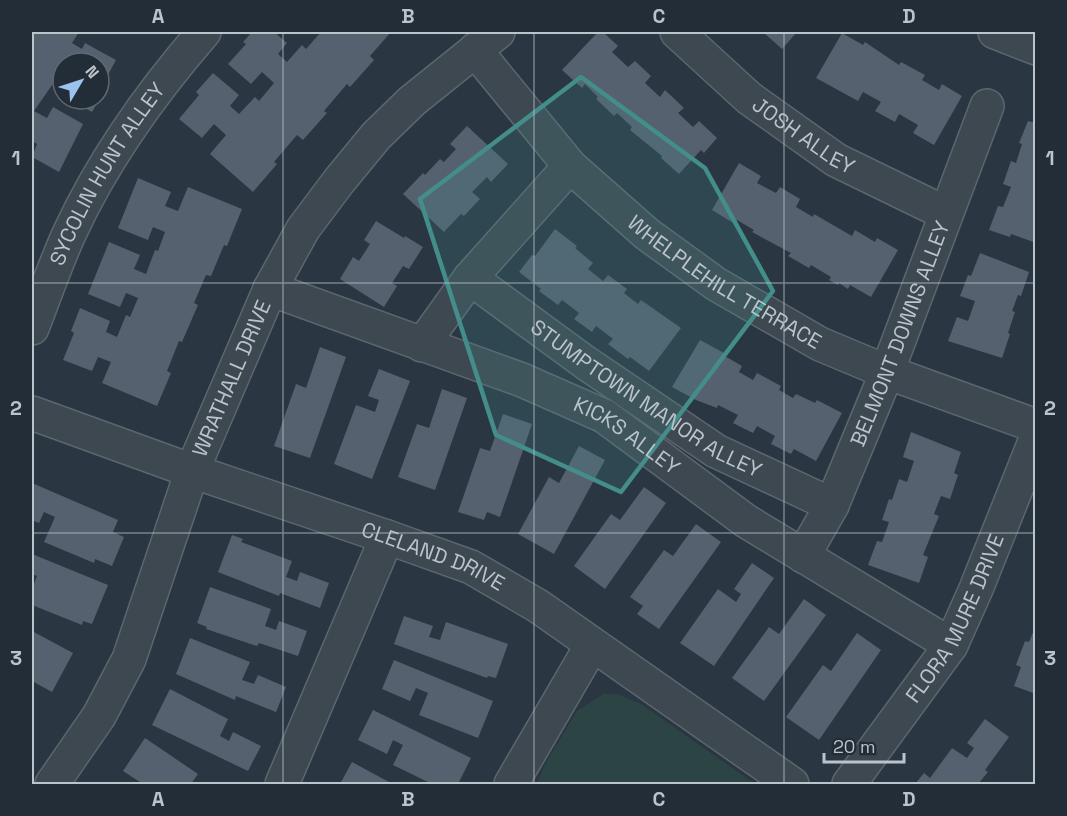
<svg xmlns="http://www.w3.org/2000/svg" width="1067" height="816" font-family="'Space Grotesk',sans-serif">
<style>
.green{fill:#2d4444}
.building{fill:#55616e}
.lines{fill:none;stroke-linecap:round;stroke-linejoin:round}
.minor-casing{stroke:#5c666f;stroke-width:36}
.minor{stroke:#3e4851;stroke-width:33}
.marked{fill:#438d8a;fill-opacity:0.2;stroke:#438d8a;stroke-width:4.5;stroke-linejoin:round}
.grid{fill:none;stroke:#bbc3cb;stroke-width:1.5;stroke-opacity:0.55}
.labels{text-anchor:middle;stroke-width:4.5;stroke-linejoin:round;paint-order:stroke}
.street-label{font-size:21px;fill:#bbc3cb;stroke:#232d37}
.neatline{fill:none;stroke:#bbc3cb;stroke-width:2}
.grid-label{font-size:20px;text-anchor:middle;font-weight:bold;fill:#bbc3cb}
</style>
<rect width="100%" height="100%" fill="#2a3642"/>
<path class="green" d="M603,694H617L641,704L755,784H537L544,766L577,711Z"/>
<path class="building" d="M32,32H79L72,43L82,49L85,43L116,60L102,86L106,88L92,112L69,99H99V63H63V77L59,75L34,111L47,118L53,107L83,124L59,172L32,157L37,144L32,141Z
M252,32H274L287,43L278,54L287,62L302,45L306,49L321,32H391L370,56L374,60L350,87L347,84L324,111L327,113L303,140L297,135L274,162L277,164L253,192L210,154L226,135L214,124L202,138L179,119L199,95L196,92L213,73L239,95L230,106L239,114L255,97L259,101L274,83L262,72L251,84L228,64L246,44L243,42Z
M598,32H603L618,46L612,52L628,67L635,61L651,76L645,83L660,97L665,90L684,108L678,113L693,127L699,121L717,138L704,153L701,150L679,174L661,158L662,156L630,130L632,127L617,113L614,116L596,99L598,97L585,84L582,88L562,70Z
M763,32H797L782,49Z
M842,33L863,45L865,42L899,65L901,62L925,75L922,80L939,90L942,84L962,96L934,145L913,133L918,125L899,114L895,122L875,111L881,102L863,92L858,101L816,78Z
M1028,121L1036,123V243L1011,234L1010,237L989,230L998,206L1003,207L1011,187L1003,184L1011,161L1016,163L1022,144L1019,143Z
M467,126L508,164L491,182L487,177L472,192L480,199L464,216L461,214L444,232L403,194L423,173L425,175L440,159L444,162L456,149L450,144Z
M739,163L761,176L757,183L776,193L780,187L800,199L796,207L813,217L814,214L852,236L855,230L875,242L877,238L898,250L871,297L850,285L848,289L839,283L838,285L829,280L831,277L811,265L809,268L788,256L791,253L752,232L754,230L737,220L735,224L712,210Z
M138,178L171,192L165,206L178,211L188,187L242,209L227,246L224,245L211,276L206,275L194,303L198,305L182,342L179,341L167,371L171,373L157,406L102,383L111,362L98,357L92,371L63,360L74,333L71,331L80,308L110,321L106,332L117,337L126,315L130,317L138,298L126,293L120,307L88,294L109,242L140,255L134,269L146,274L155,250L158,251L165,232L153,227L148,240L118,228Z
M376,221L404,238L405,236L423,247L409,269L403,266L392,283L397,286L384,307L340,279L353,257L359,261L370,244L364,240Z
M555,229L577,246L575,248L593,263L588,269L603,281L608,275L627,289L624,293L638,304L641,300L681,328L649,371L630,357L628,359L608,344L613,339L596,326L592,332L574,319L579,313L562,300L558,305L539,291L541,289L519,272L532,255L535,256Z
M980,253L1029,272L1021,296L1018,295L1012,311L1015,312L1008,333L1010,334L1002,358L948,341L957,317L968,321L975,301L960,296L968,275L971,276Z
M700,340L724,353L723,355L742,366L739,372L753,380L757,373L781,386L779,390L793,398L796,394L815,403L817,400L842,413L816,461L794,449L791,454L771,444L775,436L757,426L753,433L733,423L738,415L718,405L717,408L696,400L672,387Z
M320,347L346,357L310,458L274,446L296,384L306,388Z
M379,369L410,381L372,479L334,464L356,405L375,412L379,400L368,396Z
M442,389L467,398L435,490L398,477L417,424L429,428Z
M503,414L532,424L500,517L487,512L484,520L458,512L480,448L490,451Z
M911,432L961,452L954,473L958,475L950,499L941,496L934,514L939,516L923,555L928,557L919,583L868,565L877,541L882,542L889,522L882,520L889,499L892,500L899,479L907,482L914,461L903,457Z
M579,446L605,460L554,554L518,534L549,477L559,483Z
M32,483L118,520L113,532L124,537L112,566L95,559L94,563L44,542L55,517L44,512L39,523L32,520Z
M644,487L666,503L605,589L574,566L611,514L620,520Z
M696,524L721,542L659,629L637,614L643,606L630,597L664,550L673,556Z
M232,535L243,539L241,542L292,561L286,577L297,581L300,572L329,583L320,608L280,593L279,596L218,572Z
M32,554L108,585L92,624L83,621L82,625L32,605V589L37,576L32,574Z
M752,563L774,578L714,666L680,643L718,589L736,602L741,594L734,589Z
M210,587L271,609L265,626L276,630L279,621L307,631L298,656L259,643L257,646L206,629L207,627L197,623Z
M804,599L826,615L764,701L732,678L769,627L779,634Z
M404,616L433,626L429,637L440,640L446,622L508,644L496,678L488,676L487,678L394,644Z
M1036,625V694L1014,686L1021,667L1016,665L1025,641L1029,642Z
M32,631L73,653L52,692L32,681Z
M857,633L881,650L819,740L786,717L823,665L831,671Z
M190,638L250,662L242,680L254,684L258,675L286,687L276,712L236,696L235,700L176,674Z
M394,660L493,701L478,738L419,715L428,693L416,688L410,701L382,689Z
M170,689L228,719L220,736L229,741L233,732L261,746L248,771L152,725Z
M373,710L471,758L458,784H432L393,765L403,745L393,740L387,754L358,740Z
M985,719L1009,737L985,770L988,772L978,784H915L924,773L930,778L952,748L967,758L974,748L967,743Z
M145,738L198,774L191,784H143L123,771Z
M352,762L389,782L388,784H340Z"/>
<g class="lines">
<defs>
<g id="minor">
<path id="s1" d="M677,32L749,98L836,160L945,213"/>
<path d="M995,32L1036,48"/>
<path id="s2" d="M475,50L570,166L647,234L716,284L820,344L887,372L1036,426"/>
<path id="s3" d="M470,278L586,363L716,451L832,505"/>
<path id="s4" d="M270,289L522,380L604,416L746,521L951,645"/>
<path id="s5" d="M32,328C44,297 55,265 69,234C103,160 151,93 204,32"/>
<path d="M422,345L470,278L570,166"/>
<path id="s6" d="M32,413L192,471L387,537L471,567L538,606L792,784"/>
<path id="s7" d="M803,556L832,505L887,372L987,106"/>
<path id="s8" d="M52,784L99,716L129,659L192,471L270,289L303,229L339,181L376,136L412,101L498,32"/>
<path d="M282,784L387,537"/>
<path d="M511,784L592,645"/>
<path id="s9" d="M849,784L951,645L976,589L1036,439"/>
</g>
</defs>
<use href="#minor" class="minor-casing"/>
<use href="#minor" class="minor"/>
</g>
<path class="marked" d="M581,77L705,168L773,291L621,492L496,435L420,199Z"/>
<path class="grid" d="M283,32V784M534,32V784M784,32V784M32,283H1036M32,533H1036"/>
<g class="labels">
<g class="street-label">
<text dy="7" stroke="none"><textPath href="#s1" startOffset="164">JOSH ALLEY</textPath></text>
<text dy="7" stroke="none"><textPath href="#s5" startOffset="172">SYCOLIN HUNT ALLEY</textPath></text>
<text dy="7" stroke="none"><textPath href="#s2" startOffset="344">WHELPLEHILL TERRACE</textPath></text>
<text dy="7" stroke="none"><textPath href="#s7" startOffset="243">BELMONT DOWNS ALLEY</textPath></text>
<text dy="7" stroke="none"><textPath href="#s8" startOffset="446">WRATHALL DRIVE</textPath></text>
<text dy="7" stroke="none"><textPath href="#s3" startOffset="214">STUMPTOWN MANOR ALLEY</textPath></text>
<text dy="7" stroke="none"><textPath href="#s4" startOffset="387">KICKS ALLEY</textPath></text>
<text dy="7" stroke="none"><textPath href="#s6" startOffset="426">CLELAND DRIVE</textPath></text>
<text dy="7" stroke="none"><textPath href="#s9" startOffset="198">FLORA MURE DRIVE</textPath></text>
</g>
</g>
<rect width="1067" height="816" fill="none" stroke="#232d37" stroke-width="66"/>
<g transform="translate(81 81) rotate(51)"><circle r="28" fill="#232d37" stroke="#606972" stroke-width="1.5"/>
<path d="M0-4.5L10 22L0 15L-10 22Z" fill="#9cc3f0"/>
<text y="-9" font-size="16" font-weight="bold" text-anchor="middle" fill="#bbc3cb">N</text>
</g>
<path d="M824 753v9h80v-9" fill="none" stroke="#bbc3cb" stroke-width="3"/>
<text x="833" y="753" font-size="18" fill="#bbc3cb" stroke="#232d37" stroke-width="4.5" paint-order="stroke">20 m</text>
<rect x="33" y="33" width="1001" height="750" class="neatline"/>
<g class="grid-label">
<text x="158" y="23">A</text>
<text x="408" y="23">B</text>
<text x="659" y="23">C</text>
<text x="909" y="23">D</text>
<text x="16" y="165">1</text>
<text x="1050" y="165">1</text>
<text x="16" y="415">2</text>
<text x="1050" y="415">2</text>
<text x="16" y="665">3</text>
<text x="1050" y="665">3</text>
<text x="158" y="806">A</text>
<text x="408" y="806">B</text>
<text x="659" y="806">C</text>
<text x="909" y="806">D</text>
</g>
</svg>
